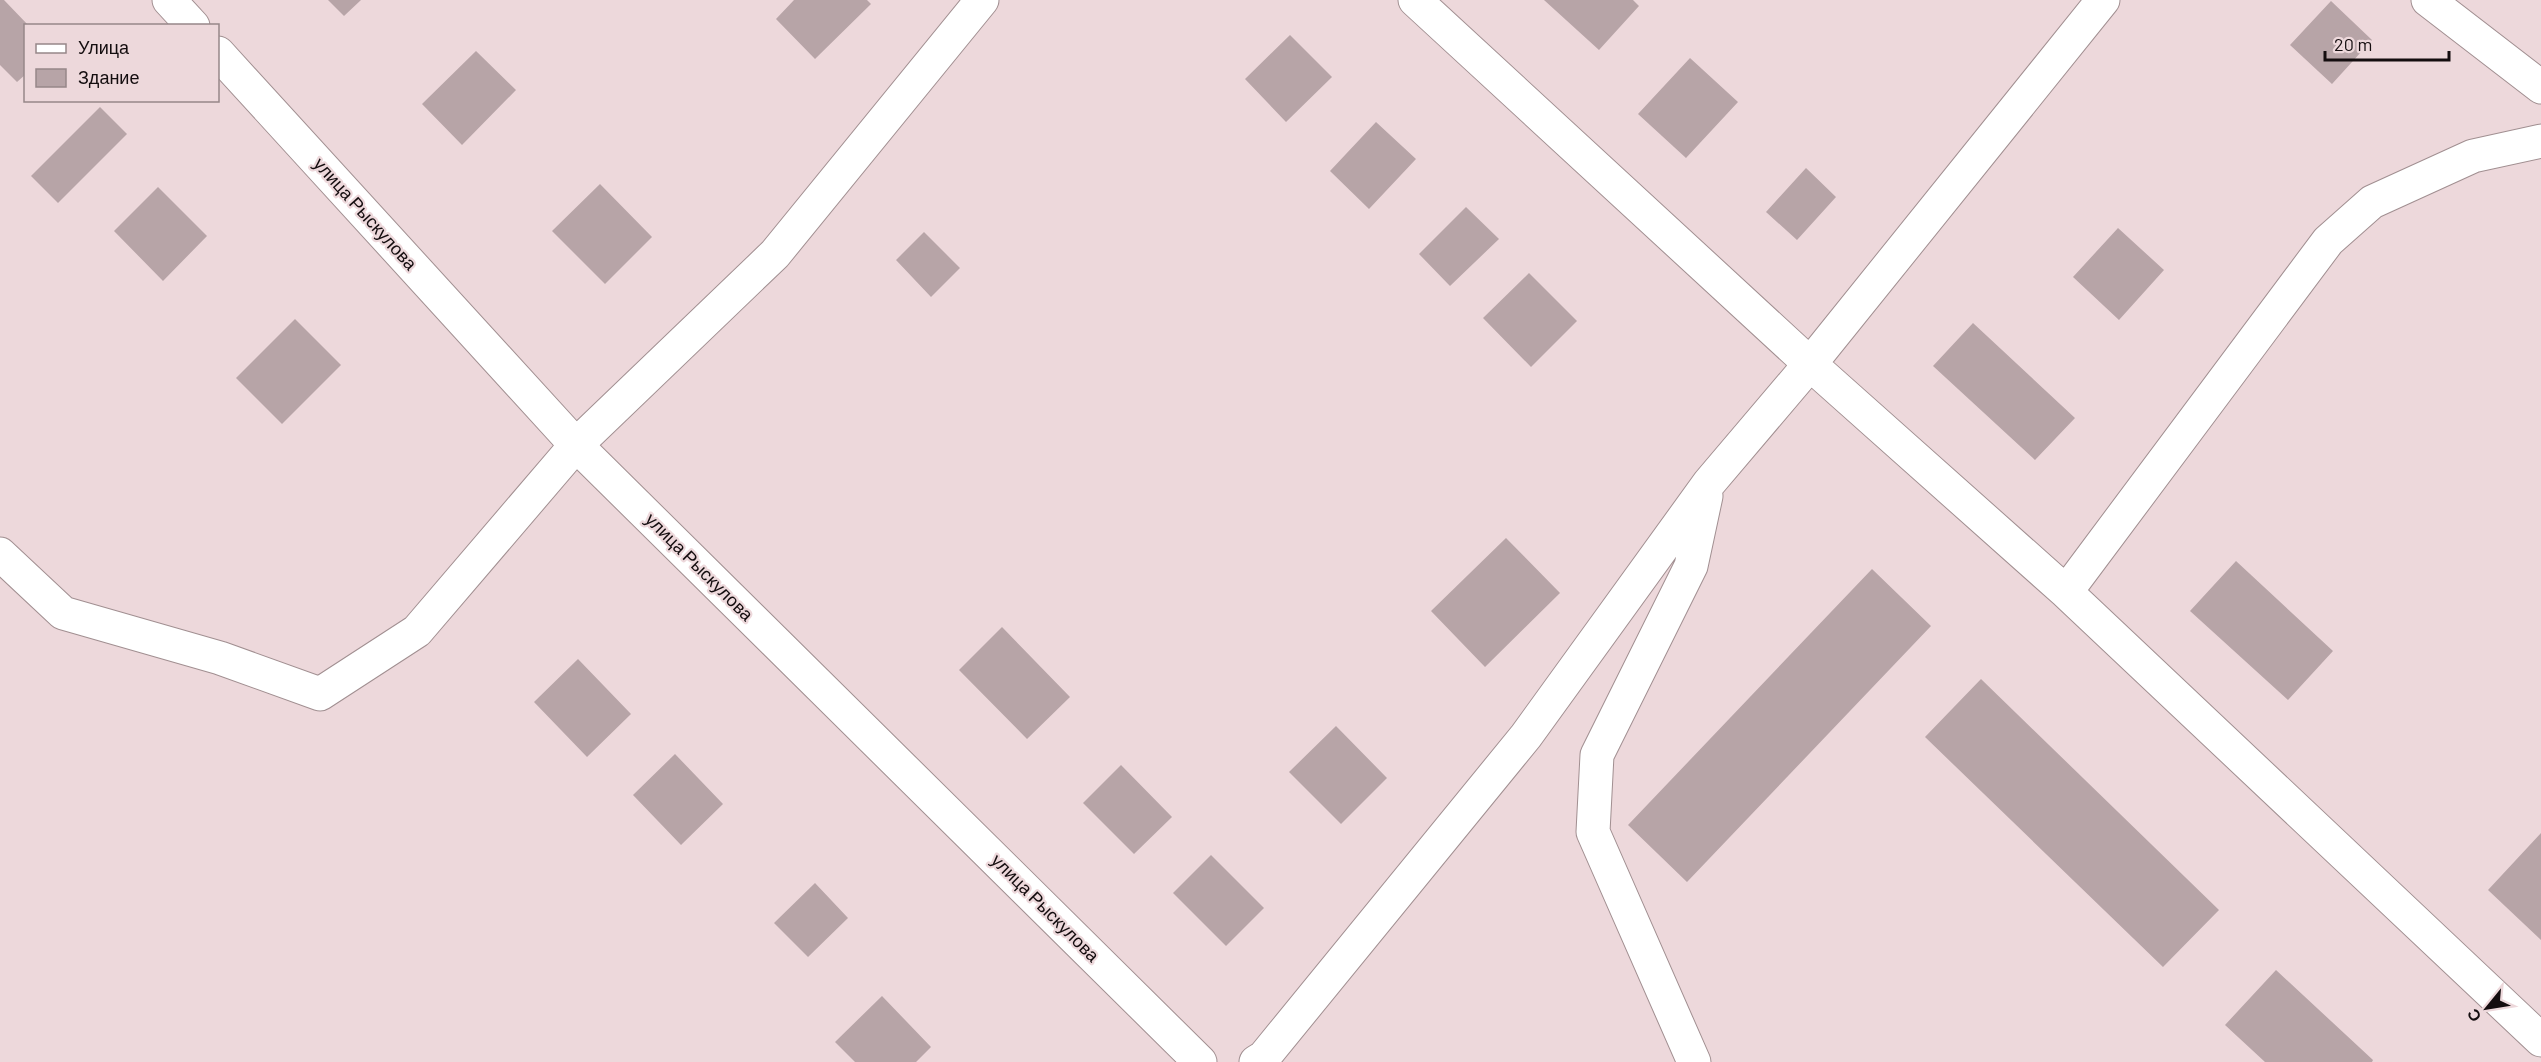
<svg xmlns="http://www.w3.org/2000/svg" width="2541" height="1062" font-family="Barlow,sans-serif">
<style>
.building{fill:#b7a4a7}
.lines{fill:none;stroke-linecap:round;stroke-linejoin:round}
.minor-casing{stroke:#a18f91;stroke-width:35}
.minor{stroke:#fff;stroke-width:33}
.labels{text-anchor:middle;stroke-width:4.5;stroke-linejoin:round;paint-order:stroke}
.street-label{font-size:18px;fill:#140d0f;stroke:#edd8db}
</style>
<rect width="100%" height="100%" fill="#edd8db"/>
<path class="building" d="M0,0H4L29,26H26V74L17,82L0,65Z
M328,0H361L344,16Z
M794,0H867L871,4L815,59L776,19Z
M1544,0H1633L1639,6L1599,50Z
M2331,1L2372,40L2332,84L2290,45Z
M1290,35L1332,77L1286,122L1245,79Z
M476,51L516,90L462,145L422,104Z
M1690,58L1738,102L1686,158L1638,114Z
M100,107L127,134L58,203L31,176Z
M1376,122L1416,159L1369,209L1330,171Z
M1806,168L1836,197L1797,240L1766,212Z
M600,184L652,237L605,284L552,231Z
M158,187L207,236L163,281L114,231Z
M1466,207L1499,239L1450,286L1419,254Z
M2118,228L2164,270L2119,320L2073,277Z
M924,232L960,268L931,297L896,260Z
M1529,273L1577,321L1531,367L1483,318Z
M295,319L341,365L282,424L236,378Z
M1973,323L2075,418L2035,460L1933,366Z
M1506,538L1560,593L1485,667L1431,611Z
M2236,561L2333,651L2288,700L2190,611Z
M1872,569L1931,626L1687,882L1628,825Z
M1002,627L1070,697L1027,739L959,670Z
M578,659L631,714L587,757L534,702Z
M1981,679L2219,910L2163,967L1925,737Z
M1336,726L1387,778L1341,824L1289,772Z
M675,754L723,804L681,845L633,795Z
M1121,765L1172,817L1134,854L1083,803Z
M2541,833V940L2488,890Z
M1211,855L1264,908L1226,946L1173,893Z
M815,883L848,918L808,957L774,923Z
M2276,970L2373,1060L2372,1062H2265L2225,1025Z
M882,996L931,1047L916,1062H855L835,1042Z"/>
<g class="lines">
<defs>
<path id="minor" d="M169,0L193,26
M1415,0L1810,364L2066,592L2541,1040
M2428,0L2541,87
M218,53L576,445L1200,1062
M0,554L63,613L220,658L320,694L417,631L576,445L775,254L982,0
M2066,592L2328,241L2372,202L2473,156L2541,141
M1256,1062L1264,1057L1526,736L1709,483L1810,364L2103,0
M1694,1062L1593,832L1597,755L1691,566L1706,496"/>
</defs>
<use href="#minor" class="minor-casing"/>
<use href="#minor" class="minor"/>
</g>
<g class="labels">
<g class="street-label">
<text transform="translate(365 214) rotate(48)" y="6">улица Рыскулова</text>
<text transform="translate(699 567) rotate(45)" y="6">улица Рыскулова</text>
<text transform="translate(1045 908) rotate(45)" y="6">улица Рыскулова</text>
</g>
</g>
<rect x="24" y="24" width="195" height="78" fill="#edd8db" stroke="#968789" stroke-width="1.5"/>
<rect x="36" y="44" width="30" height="9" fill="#ffffff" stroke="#968789" stroke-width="1.5"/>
<text x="78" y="54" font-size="18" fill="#140d0f">Улица</text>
<rect x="36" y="69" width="30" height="18" fill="#b7a4a7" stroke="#968789" stroke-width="1.5"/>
<text x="78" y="84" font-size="18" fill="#140d0f">Здание</text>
<g transform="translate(2487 1008) rotate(240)" stroke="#edd8db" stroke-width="4.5" paint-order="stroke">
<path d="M0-4.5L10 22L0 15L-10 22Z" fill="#140d0f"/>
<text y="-9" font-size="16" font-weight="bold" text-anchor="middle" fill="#140d0f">С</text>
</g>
<path d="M2325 51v9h124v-9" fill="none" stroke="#140d0f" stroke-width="3"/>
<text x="2334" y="51" font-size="18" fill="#140d0f" stroke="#edd8db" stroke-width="4.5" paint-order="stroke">20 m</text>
</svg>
